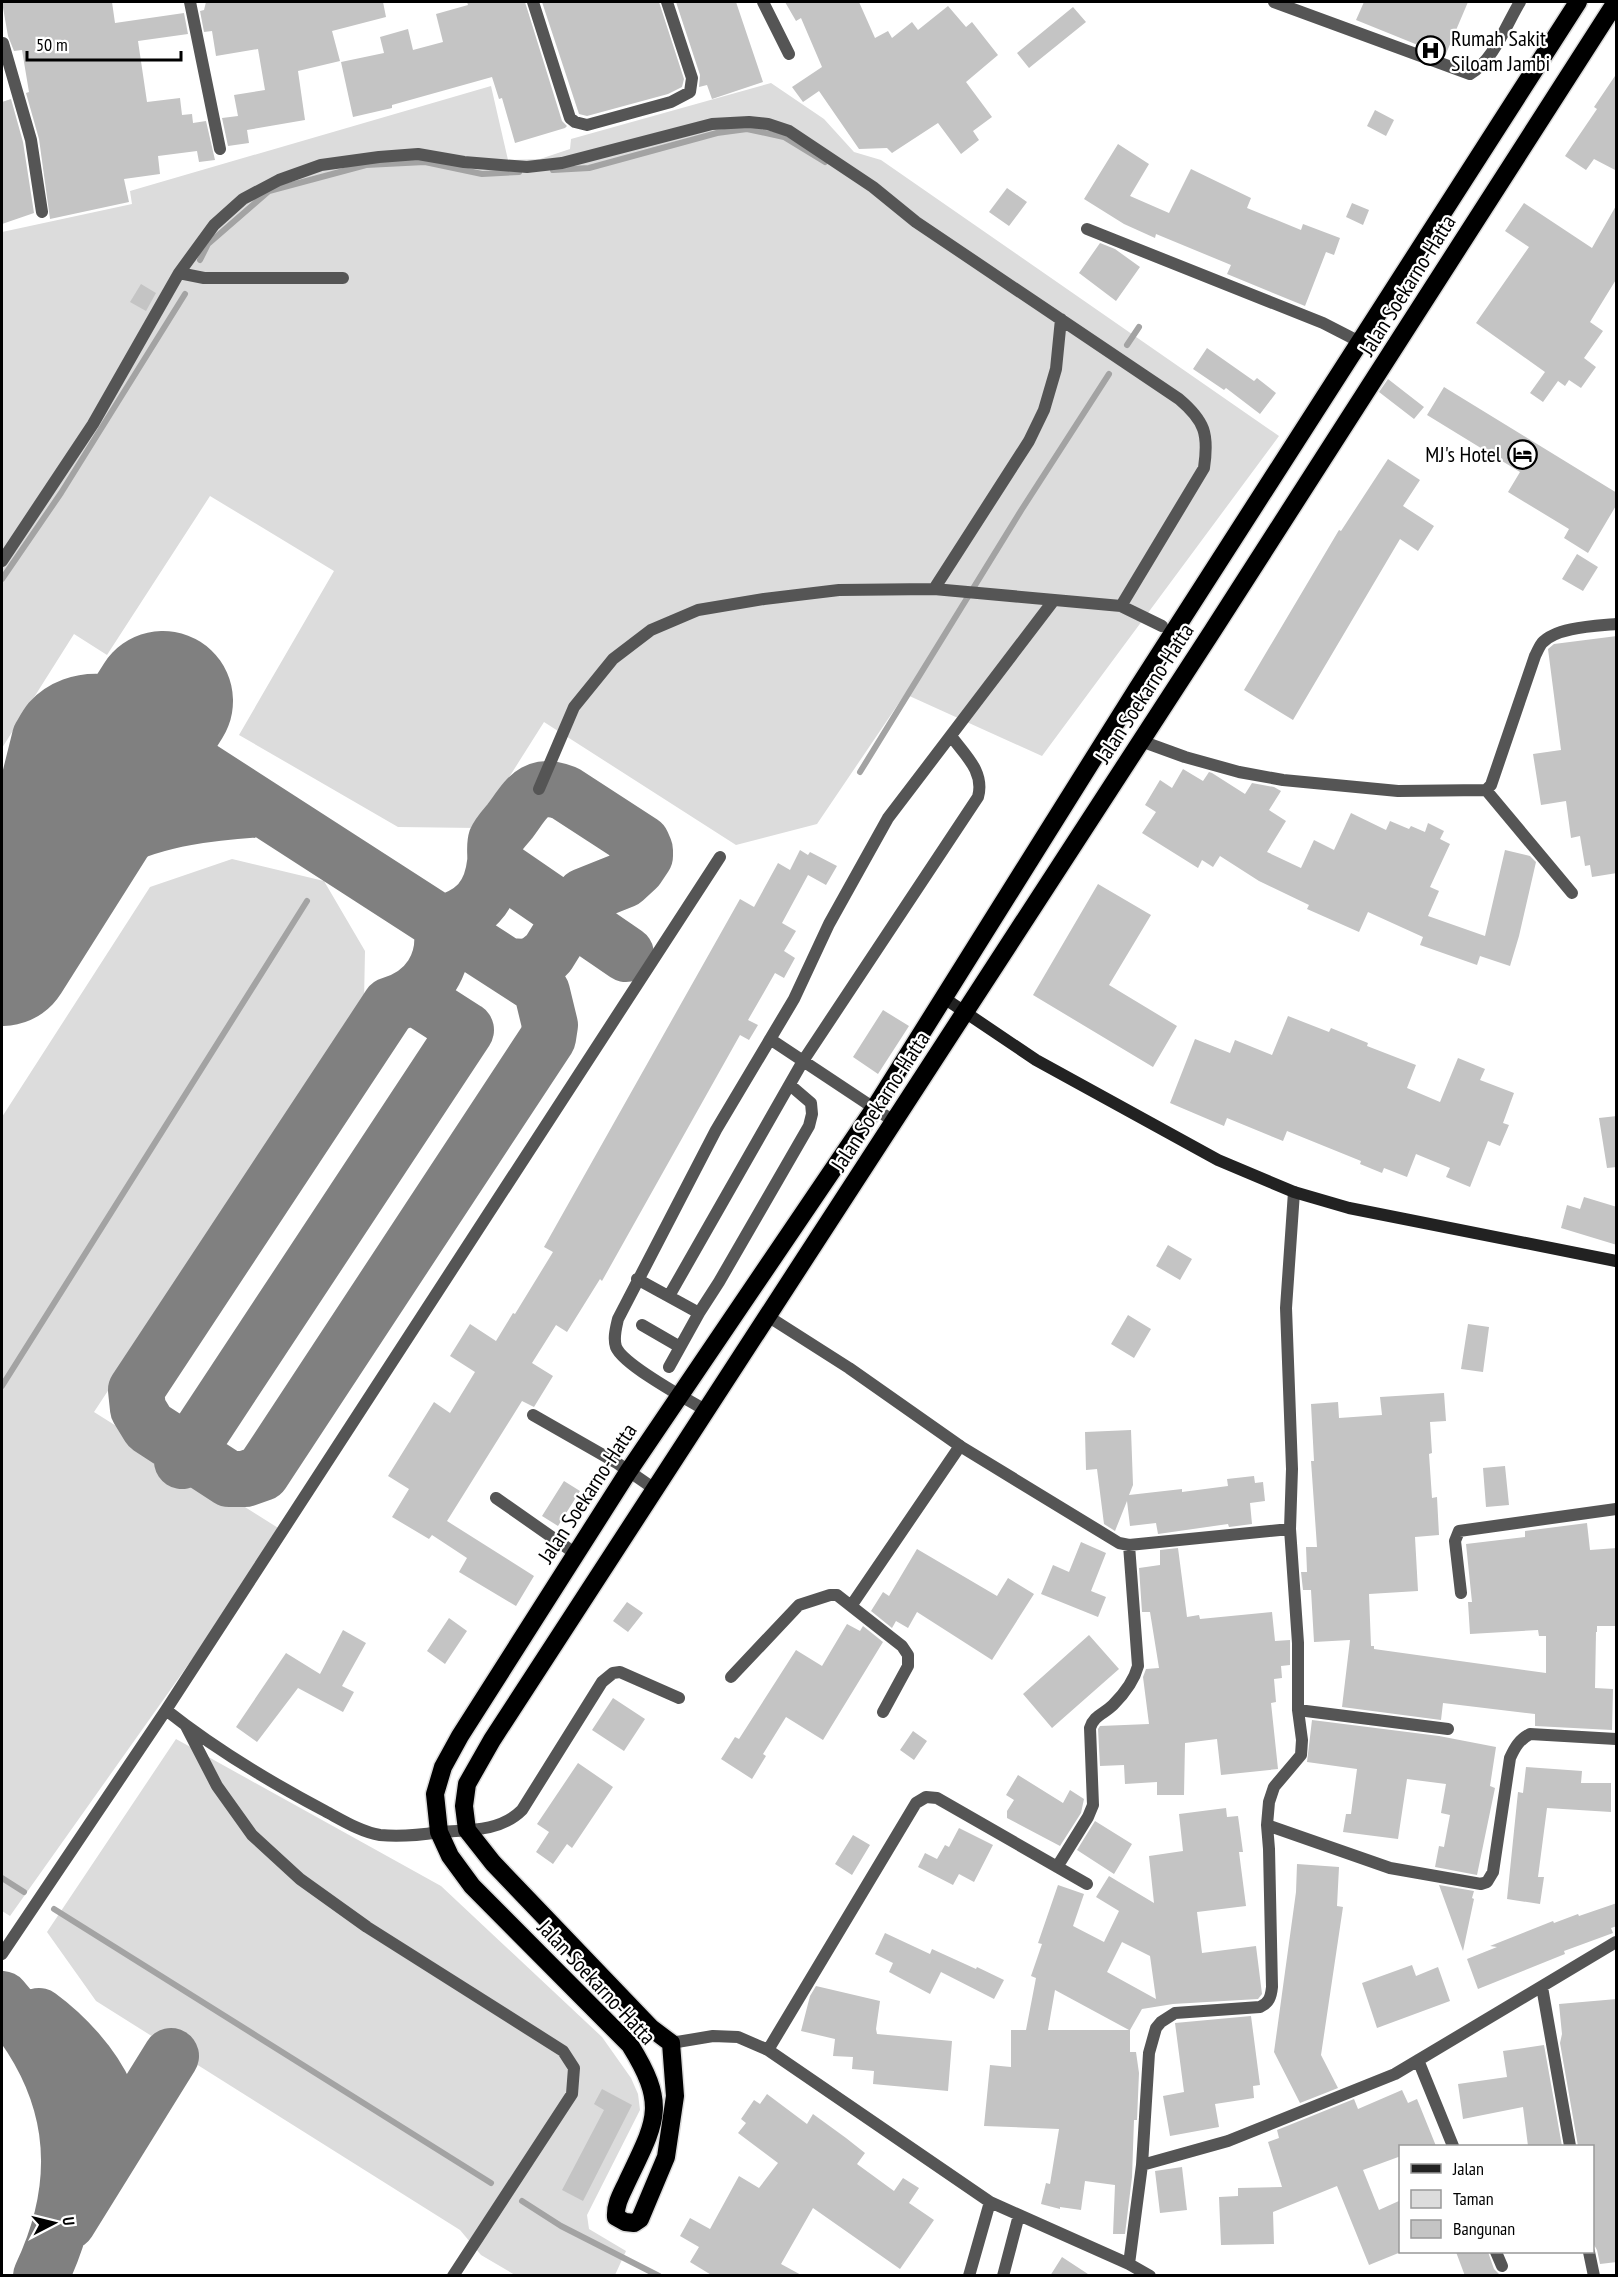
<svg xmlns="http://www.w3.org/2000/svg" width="1618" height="2277" font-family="'PT Sans Narrow',sans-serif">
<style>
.green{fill:#dcdcdc}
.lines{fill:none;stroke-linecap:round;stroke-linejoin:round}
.stream{stroke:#a3a3a3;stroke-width:6}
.taxiway{stroke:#808080;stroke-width:56}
.runway{stroke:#808080;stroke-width:140}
.building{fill:#c4c4c4;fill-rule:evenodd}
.highway-casing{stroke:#dbdbdb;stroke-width:21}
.lane{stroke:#555;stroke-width:12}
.street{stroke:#555;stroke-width:12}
.secondary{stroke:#222;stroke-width:12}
.highway{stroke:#000;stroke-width:18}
.labels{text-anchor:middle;stroke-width:4.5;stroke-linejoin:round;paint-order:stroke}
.poi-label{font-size:22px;fill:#000;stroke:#fff;text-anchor:start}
.street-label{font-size:22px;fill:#000;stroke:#fff}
</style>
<rect width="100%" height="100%" fill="#fff"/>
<path class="green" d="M771,83L824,119L854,152L881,160L1279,436L1042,756L905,694L817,824L736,845L544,722L477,828L398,827L239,735L334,571L210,496L107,655L74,634L2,748V232L132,204L130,191L491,86L508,160L540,159L570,149L571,139Z
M232,859L324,881L365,951L364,1001L94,1412L283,1531L10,1916L2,1911V1117L150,887Z
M176,1739L441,1886L602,2037L631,2078L638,2094L640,2110L587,2215L589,2229L626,2251L615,2275H515L481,2255L460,2230L96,2001L47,1932Z"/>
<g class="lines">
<path class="stream" d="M553,170L589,168L717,133L747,129L784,137L825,162
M200,260L208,244L269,191L366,165L425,162L482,174L519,172
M1127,345L1139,327
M2,579L61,493L185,294
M860,772L1022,509L1109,374
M2,1386L307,901
M2,1878L24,1892
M54,1909L491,2183
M522,2201L561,2226L659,2276"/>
<path class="taxiway" d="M148,725L197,766L538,986L542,992L550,1025L548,1038L262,1473L245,1479H229L149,1427L138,1409L136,1390L390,1005C427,995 448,963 441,924C474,914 491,898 495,863C496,856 494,846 496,840C499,833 506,826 510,821C527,798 534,781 565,793L642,843L645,850V856L637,868L624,880L584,896L548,954L537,963L525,967L507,966
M115,840C158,818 214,812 261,809
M495,864L626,954
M2,890L40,737C43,732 46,726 50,721C76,693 123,697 148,724C158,736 163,757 163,772C163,798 143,823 118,828C105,831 90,830 78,837C58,848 48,879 38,898
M182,1461L466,1030L413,996
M2,1999C75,2082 89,2175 41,2276
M39,2016C65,2035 93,2065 106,2095C113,2110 116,2125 118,2141
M68,2222L171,2056"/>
<path class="runway" d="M2,956L163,701"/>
</g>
<path class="building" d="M2,2H112L115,23L184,13L188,34L138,41L147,102L180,98L182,115L192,114L193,123L206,121L215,160L199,162L197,151L158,156L160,174L124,179L129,202L50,219L39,139L26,93L29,92L22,50L14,51L8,36Z
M206,2H383L386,17L332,31L340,61L298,71L305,120L247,130L249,143L228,146L222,118L238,116L234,95L265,90L258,49L216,56L212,31L204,32L200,11L204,10Z
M467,2H525L562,121L567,126L565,128L515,143L502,98L499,99L492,77L392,105V108L353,117L341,62L384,53L380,37L408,29L413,50L443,42L436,14L468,5Z
M542,2H659L684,79L682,87L668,94L587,116L579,114Z
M676,2H736L763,82L712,99L707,85L699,87L700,75Z
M785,2H859L875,38L888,31L892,38L912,22L918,30L948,6L966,27L972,22L998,55L966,82L992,117L973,131L979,140L961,154L938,123L892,153L887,148L859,149L819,91L803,102L792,87L822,67L801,18L796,21Z
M1364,2H1468L1445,56L1356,20Z
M1073,7L1086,22L1029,68L1017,53Z
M1617,73V171L1594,159L1586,170L1565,156L1597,109L1594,107Z
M11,99L23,142L34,213L2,224V102Z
M1375,110L1394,120L1386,136L1367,126Z
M1118,144L1149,164L1130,196L1169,213L1191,169L1251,198L1247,208L1301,230L1303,224L1340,238L1334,255L1326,252L1305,306L1227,274L1231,265L1156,234L1155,238L1124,224L1084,199Z
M1007,188L1027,202L1009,226L989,212Z
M1352,203L1369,210L1363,225L1346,217Z
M1524,203L1592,248L1617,204V278L1590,322L1603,331L1584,358L1596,367L1581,388L1569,380L1565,386L1558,381L1543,402L1530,393L1545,372L1476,323L1529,247L1505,231Z
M1100,243L1115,249L1140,267L1116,301L1079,273Z
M141,284L156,293L146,311L130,302Z
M1207,348L1254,381L1257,378L1276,393L1260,414L1226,388L1224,390L1193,369Z
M1388,379L1424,407L1414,419L1379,392Z
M1444,387L1617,493V504L1588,553L1564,538L1569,529L1508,492L1520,472L1427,415Z
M1388,459L1420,480L1403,506L1434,526L1418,551L1400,539L1293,720L1244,690L1339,530L1341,531Z
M1577,554L1598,567L1583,591L1562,579Z
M1617,636V873L1592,877L1590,865L1585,866L1580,836L1571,838L1566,801L1541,805L1533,754L1561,750L1548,649L1554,644Z
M1183,769L1203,781L1209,772L1212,773L1245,794L1252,783L1274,787L1281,791L1269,810L1286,821L1267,852L1301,868L1314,840L1334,850L1351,813L1386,830L1390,821L1409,829L1411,826L1425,832L1428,823L1444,831L1440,839L1450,844L1430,887L1439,891L1428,916L1485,936L1505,850L1530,856L1536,862L1519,936L1510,966L1480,956L1477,965L1420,945L1423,937L1368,912L1359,932L1307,909L1309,905L1259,881L1220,856L1213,867L1202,860L1198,868L1142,833L1156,812L1145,805L1160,780L1172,788Z
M800,850L808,855L810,852L837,866L826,885L808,875L782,923L796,931L784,951L795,958L784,978L775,973L748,1020L758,1025L749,1040L740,1035L602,1281L600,1279L567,1332L556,1325L532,1363L553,1376L534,1407L522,1401L447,1521L534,1576L516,1606L459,1572L467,1558L432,1535L429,1539L392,1517L409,1489L388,1476L434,1402L450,1413L475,1372L450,1356L470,1324L496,1341L513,1313L515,1314L553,1252L544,1247L740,899L754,907L778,863L790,870Z
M1098,884L1151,915L1109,985L1177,1026L1153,1067L1033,995Z
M883,1010L909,1026L878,1074L853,1057Z
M1288,1016L1329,1032L1331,1028L1368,1043L1367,1046L1416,1065L1407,1088L1440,1102L1458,1058L1485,1069L1480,1080L1514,1093L1503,1123L1509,1125L1500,1146L1488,1141L1470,1187L1446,1177L1450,1168L1416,1154L1407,1177L1384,1168L1382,1173L1360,1164L1361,1161L1287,1131L1283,1141L1227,1118L1224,1126L1170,1103L1195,1039L1230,1053L1235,1040L1272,1055Z
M1617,1116V1167L1607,1168L1599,1118Z
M1584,1197L1617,1207V1245L1561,1228L1567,1205L1580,1209Z
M1168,1245L1192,1259L1180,1280L1156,1266Z
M1128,1315L1151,1329L1134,1358L1111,1344Z
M1468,1324L1489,1327L1483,1372L1461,1369Z
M1444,1393L1446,1421L1430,1422L1432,1453L1429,1454L1432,1498L1437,1497L1439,1535L1415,1537L1418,1591L1369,1594L1371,1646H1374V1649L1546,1673V1636H1539L1538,1630L1470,1634L1468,1602H1472L1466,1544L1525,1537V1531L1587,1523L1590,1550L1617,1548V1626H1597V1632H1596L1595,1688L1613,1689L1612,1730L1535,1726V1714L1443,1703L1441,1720L1342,1707L1350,1640L1314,1642L1311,1590H1303L1301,1572H1307L1306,1547H1317L1311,1461H1314L1311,1404L1338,1402L1339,1418L1382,1415L1380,1397Z
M1131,1430L1133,1485L1129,1495L1182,1489V1492L1228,1486L1227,1479L1254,1476L1255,1483L1263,1482L1265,1501L1250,1503L1252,1524L1229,1527L1228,1524L1158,1534L1156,1523L1130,1526L1127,1501L1115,1531L1104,1524L1097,1469L1086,1470L1085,1432Z
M1505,1466L1509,1505L1486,1507L1483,1468Z
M564,1481L580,1491L558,1526L542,1516Z
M1081,1542L1106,1553L1091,1591L1106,1597L1098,1617L1041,1594L1053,1565L1069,1572Z
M1178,1548L1187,1617L1199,1615L1200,1619L1272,1612L1275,1641L1290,1640V1665L1281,1666L1282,1678L1274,1679L1276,1702L1271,1703L1278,1769L1221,1775L1217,1739L1185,1743L1184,1795H1157V1782L1125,1784L1124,1765L1100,1766L1098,1729L1100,1726L1149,1724L1143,1677L1146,1669L1159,1668L1150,1612H1142L1139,1568L1160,1565V1550Z
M917,1549L997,1596L1008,1578L1034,1594L992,1660L917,1612L908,1628L896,1621L892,1628L871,1611L883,1592L889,1596Z
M627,1602L643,1613L628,1632L613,1621Z
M449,1618L467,1631L445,1664L427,1651Z
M847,1624L860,1631L863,1626L883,1642L823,1740L786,1717L763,1754L766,1756L752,1779L721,1759L735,1737L739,1739L796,1650L822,1666Z
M343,1630L366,1643L342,1686L354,1692L343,1712L298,1688L257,1742L236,1727L286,1653L320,1674Z
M1089,1635L1119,1669L1052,1728L1023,1694Z
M613,1698L645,1719L624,1751L592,1730Z
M1312,1720L1439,1736L1496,1747L1490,1786L1495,1788L1477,1875L1435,1867L1439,1846L1444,1847L1450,1815L1441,1813L1446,1784L1407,1779L1398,1839L1343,1832L1346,1814H1351L1357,1769L1307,1762Z
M913,1731L927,1741L914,1760L900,1750Z
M578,1763L613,1787L572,1848L567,1844L553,1864L536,1852L549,1832L537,1824Z
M1526,1767L1582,1771L1581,1783H1611V1812L1547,1808L1538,1877H1544L1540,1904L1507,1899L1518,1792L1523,1793Z
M1018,1775L1063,1803L1070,1790L1084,1799L1081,1813L1060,1846L1007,1818V1811L1014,1800L1006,1795Z
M1226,1808L1227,1817L1238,1816L1243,1852H1239L1246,1906L1197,1912L1202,1953L1256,1946L1262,1994L1258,1999L1173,2004L1142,2009L1130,2030V2052H1136L1139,2073L1137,2120H1134L1132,2177L1125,2234H1113L1115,2185L1085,2181L1081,2210L1060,2207V2209L1041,2204L1046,2183L1050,2184L1059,2129L984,2126L990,2065L1011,2067V2030H1026L1036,1978L1031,1976L1042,1944L1038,1943L1058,1885L1084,1894L1073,1926L1104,1942L1119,1911L1096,1897L1109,1876L1154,1903L1149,1856L1183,1851L1179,1814ZM1122,1942L1150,1956L1156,1999L1107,1972ZM1055,1990L1129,2030H1048Z
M1095,1821L1132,1844L1114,1874L1077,1850Z
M959,1828L993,1845L974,1882L959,1874L953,1885L918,1867L925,1853L937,1859L945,1845L949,1847Z
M853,1835L870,1845L852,1875L835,1864Z
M1297,1864L1339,1867L1337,1906L1343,1907L1321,2055L1338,2088L1300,2103L1274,2052L1296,1892Z
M1439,1885L1474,1891L1472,1898L1474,1899L1463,1951Z
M1617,1903V1926L1611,1928L1613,1933L1564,1951L1565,1954L1478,1989L1467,1959L1497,1947L1490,1946L1553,1921L1554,1923L1578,1914L1579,1916Z
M885,1933L930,1954L932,1949L976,1969L977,1967L1004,1980L994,1999L941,1972L930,1994L889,1972L893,1963L875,1954Z
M1412,1965L1416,1976L1438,1967L1450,2001L1377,2028L1362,1983Z
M816,1986L880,2001L876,2029L877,2034L952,2041L948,2091L873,2084L874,2071L852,2069L853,2057L833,2056L835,2039L801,2031L810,1996Z
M1617,1999V2262L1600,2264L1597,2250L1593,2243V2146H1578L1560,2043L1562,2034L1559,2004Z
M1251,2016L1260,2085L1253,2086L1254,2098L1215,2104L1219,2127L1170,2136L1163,2096L1184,2092L1175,2023Z
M1544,2045L1562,2146H1528L1523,2107L1463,2119L1458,2084L1507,2077L1503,2051Z
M602,2089L632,2105L583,2201L562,2190L604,2110L594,2104Z
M1402,2090L1408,2103L1417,2099L1436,2146H1401V2156L1363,2170L1379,2210L1401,2200V2252L1369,2265L1337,2186L1273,2212L1274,2244L1221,2245L1219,2197L1238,2196V2188L1282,2187L1268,2142L1279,2138L1277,2130L1354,2099L1358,2109Z
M767,2094L807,2124L813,2114L846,2138L865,2153L857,2164L894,2191L903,2178L919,2188L909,2203L934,2220L900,2269L813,2208L781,2264L803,2276H713L690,2262L699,2247L680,2236L690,2218L710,2229L739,2176L759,2188L778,2163L738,2133L746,2123L741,2119L754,2100L760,2104Z
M1182,2167L1187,2210L1160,2213L1155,2171Z
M1456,2252H1488L1494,2269L1501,2276H1465Z
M1062,2257L1091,2276H1050Z"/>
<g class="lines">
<defs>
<path id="highway" d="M1578,2L1137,689L874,1109L628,1472L460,1736L443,1767L435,1794L439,1832L450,1856L472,1886L630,2045C668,2106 656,2121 627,2182C622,2193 615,2204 616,2217L625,2222L634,2223L640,2219L666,2157L675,2096L671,2043L651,2028L493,1863L467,1830L464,1806L467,1784L492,1740C871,1164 1244,583 1616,2"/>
</defs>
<use href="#highway" class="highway-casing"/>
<path class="lane" d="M533,2L570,118L575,122L587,125L671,102L690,92L692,78L667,2
M763,2L789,54
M1274,2L1470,74C1494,60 1506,25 1520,2
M179,273L204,278H343
M2,561L93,424L179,273L214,225L243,199L279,180L321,165L379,157L418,154L464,162L527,167L562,163L712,124L749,122L768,124L789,131L873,187L916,222L1179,399C1205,421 1209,434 1204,468L1121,606
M934,589L1029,441L1044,410L1056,369L1061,319
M539,789L574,707L613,659L651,630L698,610L764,599L839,590L934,589L1121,606L1162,626
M770,1039L895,1122
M637,1279L699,1313L719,1282L809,1126L812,1114L811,1103L790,1085
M669,1296L803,1061L978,797C985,772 965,755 951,736
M642,1325L680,1347
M669,1367L699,1313
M707,1411C688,1400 623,1365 616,1347C613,1338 616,1328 618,1319L716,1130L794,999L829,924L888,818L1054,600
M533,1415L617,1463L656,1490
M496,1498L576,1554
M851,1606L902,1646L908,1655V1666L883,1712
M731,1677L799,1605L830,1595H837L851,1606L960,1446L849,1368L769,1317
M166,1710C215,1749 270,1782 325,1811C342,1820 361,1832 380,1835C399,1837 420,1835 439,1832
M186,1726L217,1786L252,1835L300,1879L367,1927L563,2051L574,2068L572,2094L453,2276
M2,1954L166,1710L720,857"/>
<path class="street" d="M190,2L220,149
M3,43L31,140L42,212
M1087,229L1323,323L1360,342
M1141,741L1185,757L1239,772L1283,780L1398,791L1486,790L1491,785L1535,656C1537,652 1539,647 1542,643C1556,627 1596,626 1616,624
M1486,790L1572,893
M960,1446L1119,1543L1129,1545L1290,1529
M1461,1593L1455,1541L1459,1531L1616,1509
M1298,1710L1448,1729
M1267,1825L1390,1868L1481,1884L1487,1882L1493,1872L1510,1758C1515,1747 1519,1740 1530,1734L1616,1739
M439,1832C468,1830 500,1832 522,1810L602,1682L613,1673L620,1672L679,1698
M1057,1867L1088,1817L1093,1805L1090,1728C1094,1715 1104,1714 1113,1705C1124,1694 1134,1681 1138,1666L1129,1545
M1542,1987L1570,2146
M671,2043L713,2036L738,2037L768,2050L990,2202L1129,2264L1150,2276
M768,2050L916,1803L926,1797L937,1798L1087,1884
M1418,2060L1453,2146
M1142,2165L1149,2053L1156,2028L1161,2022L1175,2013L1260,2007C1269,2003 1271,1997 1272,1987L1269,1849L1267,1825L1269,1802L1274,1787L1301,1755L1302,1740L1298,1710V1643L1290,1529L1292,1469L1286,1308L1294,1192
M1496,2252L1502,2266
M1589,2252L1594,2276
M1129,2264L1142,2165L1228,2141L1395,2074L1616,1942
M969,2276L990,2202
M1003,2276L1019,2215"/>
<path class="secondary" d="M944,998L1036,1060L1218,1160L1294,1192L1349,1208L1616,1261"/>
<use href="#highway" class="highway"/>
</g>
<defs>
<symbol id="hospital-ring" viewBox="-11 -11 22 22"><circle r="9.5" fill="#fff" stroke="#000" stroke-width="1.5"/><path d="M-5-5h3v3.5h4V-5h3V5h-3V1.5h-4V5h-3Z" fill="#000"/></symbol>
<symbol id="hotel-ring" viewBox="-11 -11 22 22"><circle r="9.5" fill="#fff" stroke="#000" stroke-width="1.5"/><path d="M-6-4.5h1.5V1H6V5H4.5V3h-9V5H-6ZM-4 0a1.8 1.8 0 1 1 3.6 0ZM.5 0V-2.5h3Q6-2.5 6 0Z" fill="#000"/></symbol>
</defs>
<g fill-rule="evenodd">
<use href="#hospital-ring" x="1414" y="34" width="33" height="33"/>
<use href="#hotel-ring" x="1506" y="438" width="33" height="33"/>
</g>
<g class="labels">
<g class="poi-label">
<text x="1451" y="46">Rumah Sakit<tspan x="1451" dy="25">Siloam Jambi</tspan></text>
<text x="1501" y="462" text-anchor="end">MJ's Hotel</text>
</g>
<g class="street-label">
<text transform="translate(1407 285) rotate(-58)" y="8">Jalan Soekarno-Hatta</text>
<text transform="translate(1144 693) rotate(-57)" y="8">Jalan Soekarno-Hatta</text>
<text transform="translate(880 1101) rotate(-57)" y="8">Jalan Soekarno-Hatta</text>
<text transform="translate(587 1493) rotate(-57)" y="8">Jalan Soekarno-Hatta</text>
<text transform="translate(597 1982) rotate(47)" y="8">Jalan Soekarno-Hatta</text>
</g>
</g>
<rect width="1618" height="2277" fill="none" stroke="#000000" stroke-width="6"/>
<rect x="1399" y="2145" width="195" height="108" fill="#ffffff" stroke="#999999" stroke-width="1.5"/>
<rect x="1411" y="2164" width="30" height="9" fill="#222222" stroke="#999999" stroke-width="1.5"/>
<text x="1453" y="2175" font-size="18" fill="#000000">Jalan</text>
<rect x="1411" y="2190" width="30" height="18" fill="#dcdcdc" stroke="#999999" stroke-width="1.5"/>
<text x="1453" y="2205" font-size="18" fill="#000000">Taman</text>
<rect x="1411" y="2220" width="30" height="18" fill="#c4c4c4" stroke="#999999" stroke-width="1.5"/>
<text x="1453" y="2235" font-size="18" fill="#000000">Bangunan</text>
<g transform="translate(54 2223) rotate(83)" stroke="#ffffff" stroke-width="4.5" paint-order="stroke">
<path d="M0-4.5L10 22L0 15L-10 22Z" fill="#000000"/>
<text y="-9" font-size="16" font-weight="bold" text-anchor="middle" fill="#000000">U</text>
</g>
<path d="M27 51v9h154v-9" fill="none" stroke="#000000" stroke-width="3"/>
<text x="36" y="51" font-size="18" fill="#000000" stroke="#ffffff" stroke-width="4.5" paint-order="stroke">50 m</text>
</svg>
